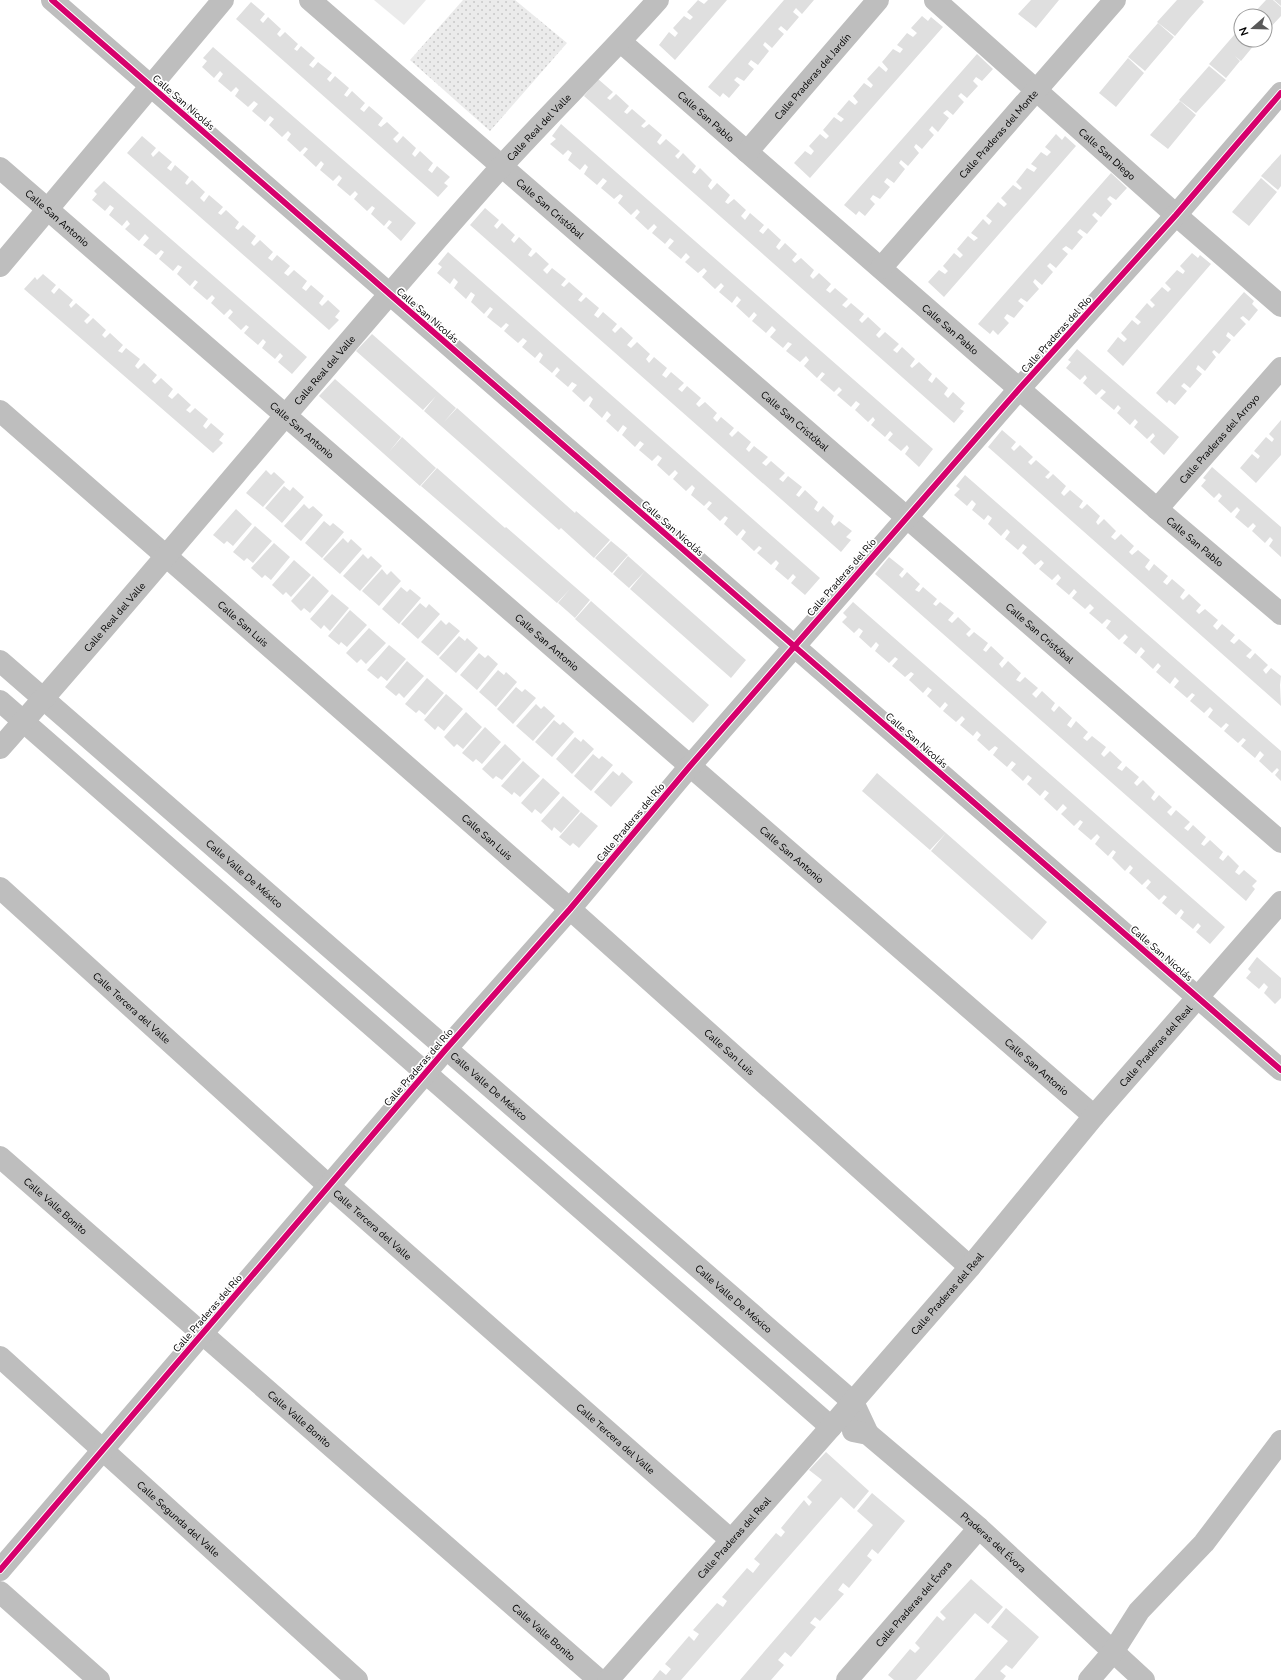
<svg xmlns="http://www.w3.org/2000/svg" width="1281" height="1680" font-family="'Nunito Sans',sans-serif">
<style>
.green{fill:#ebebeb}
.park{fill:url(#park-dots)}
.building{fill:#dfdfdf}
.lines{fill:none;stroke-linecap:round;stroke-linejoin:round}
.minor{stroke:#bebebe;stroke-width:22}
.cycleway-casing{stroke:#fff;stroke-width:8}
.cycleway{stroke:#d6006c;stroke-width:6}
.labels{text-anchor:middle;stroke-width:3.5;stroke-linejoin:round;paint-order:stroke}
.street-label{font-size:10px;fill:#000;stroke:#fff}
</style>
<defs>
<pattern id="park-dots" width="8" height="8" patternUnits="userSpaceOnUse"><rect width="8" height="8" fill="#ebebeb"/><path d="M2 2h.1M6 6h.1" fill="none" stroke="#c8c8c8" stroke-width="1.8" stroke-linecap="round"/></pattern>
</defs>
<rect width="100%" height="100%" fill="#fff"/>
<path class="green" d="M374,0H426L404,25Z"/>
<path class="park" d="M463,0H515L567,43L490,131L410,60Z"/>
<path class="building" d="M698,0L704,4L708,0H727L675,60L659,45L669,32L675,37L678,33L673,28L684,16L690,20L693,17L687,12Z
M784,0H814L802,14L796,8L793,12L799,17L787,31L781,26L778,29L784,34L772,48L765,42L763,45L769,51L758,65L751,60L748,64L754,69L744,81L737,77L734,80L740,85L729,98L723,93L720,97L708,87Z
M1031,0H1059L1036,28L1018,14Z
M1177,0H1202L1204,2L1189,19L1183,14L1189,19L1175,36L1157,22Z
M1266,0H1273L1281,7V16L1265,33V16H1251Z
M1274,0H1281V6Z
M251,2L265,14L260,20L263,23L268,17L281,29L277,34L280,37L285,32L298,44L294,49L297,51L301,46L315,58L309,65L313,68L318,62L332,73L327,79L330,82L335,76L349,88L344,95L347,97L352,91L365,103L360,109L364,112L369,106L383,118L378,125L381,127L387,122L399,133L393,139L397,143L403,136L416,148L412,154L415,157L420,151L433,163L428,170L432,173L437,166L450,177L444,183L448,186L438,197L236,19Z
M922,16L928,21L931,17L943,27L810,178L794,163L805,151L811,155L814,151L809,146L820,134L826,139L829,136L823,130L834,117L841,122L844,119L837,114L849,100L855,105L858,102L853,96L864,83L871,88L873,85L867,79L879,66L886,72L888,69L882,62L893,49L900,53L903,49L897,45L907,33L913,37L917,33L911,28Z
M1158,23L1174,37L1145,71L1128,57Z
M1241,27V40H1251L1255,44L1241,61L1235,56L1240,61L1226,78L1209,64Z
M213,47L416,223L401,241L387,228L392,222L389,220L384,226L371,214L375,208L372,206L367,211L354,199L358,194L355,191L350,196L337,185L342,178L339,175L333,181L320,170L324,164L321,161L316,167L303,155L308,149L305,147L300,152L287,140L291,134L288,131L282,137L269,125L274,119L270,116L265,122L252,111L258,104L254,101L248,107L235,96L239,90L236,87L231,92L218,81L223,74L220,71L214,78L202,67L207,61L203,58Z
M977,54L993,69L982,81L976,77L973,81L978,86L967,98L961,93L958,96L964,102L953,115L947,110L943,113L949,118L938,132L932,126L929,130L934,135L922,149L916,144L914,147L919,153L908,166L901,160L899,163L905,169L894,183L887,178L884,182L890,187L880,199L873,195L870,199L875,204L865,216L859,211L856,215L844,205Z
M1128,58L1144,73L1116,107L1099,93Z
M1209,66L1226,80L1196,113L1179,100Z
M598,79L613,92L607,98L610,100L616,94L629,106L624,112L627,114L632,109L646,121L641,126L644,128L649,124L662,135L657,142L660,145L666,139L680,151L675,156L678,159L683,153L696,166L692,172L695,174L700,168L712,180L708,186L711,190L717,183L730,195L725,202L728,204L734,199L746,210L741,216L745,220L750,213L764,225L759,231L763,234L768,228L781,240L776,247L779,250L785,243L797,254L792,260L795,263L801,258L814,270L810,276L813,279L819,273L831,284L826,290L830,293L835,288L848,299L842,305L846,308L851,303L864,314L859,320L862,323L868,317L881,329L876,335L879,338L885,332L899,344L893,350L897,353L902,347L915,359L910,366L912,368L919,362L932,374L928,380L932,383L936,377L948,388L944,394L948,398L953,392L965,403L960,409L964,411L954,423L584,96Z
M1180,101L1196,115L1168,149L1150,135Z
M561,124L933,449L919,467L905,454L909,448L907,445L901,451L888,440L893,434L890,431L885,437L871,425L875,420L873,417L868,422L855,410L860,404L856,401L851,407L837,395L842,390L839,387L834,392L820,380L825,374L822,372L817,378L804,366L809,360L806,356L800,362L786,351L792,344L788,342L783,348L770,337L776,330L772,326L766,333L752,321L757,315L754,312L749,318L736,306L741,300L737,296L732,303L719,292L724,286L721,283L715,289L702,277L707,271L704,268L698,273L685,262L690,257L686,253L681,259L668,248L674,241L670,238L665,244L652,233L657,227L654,224L648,230L635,218L640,212L637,209L631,215L618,203L623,196L620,194L614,199L601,188L607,181L603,178L597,185L584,174L588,167L585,164L580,170L568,160L572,153L568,150L563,155L550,144L556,139L552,136Z
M1056,134L1062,140L1065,136L1076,146L944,297L928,282L939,270L945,274L948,271L943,266L954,253L960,258L963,255L957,249L968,236L974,241L978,238L971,233L983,219L989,225L992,221L986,216L998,202L1004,207L1007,204L1001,198L1013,185L1020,190L1022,188L1016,182L1027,168L1034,172L1037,168L1031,164L1041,152L1047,156L1051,152L1045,147Z
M142,136L156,148L151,154L153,157L159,151L172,162L167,168L171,171L175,165L189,177L185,183L187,185L192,180L205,192L200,198L204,202L209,195L223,207L218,213L221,215L226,210L239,222L235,228L238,230L243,225L256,236L251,243L254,246L260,240L273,252L268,258L272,261L277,255L290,266L284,273L288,276L294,270L307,281L302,288L306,291L311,285L324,296L319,303L322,306L328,300L340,311L335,317L339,320L329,330L127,153Z
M1281,154V186L1278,190L1261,176Z
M1111,173L1127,188L1116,200L1110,196L1107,199L1112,204L1101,217L1095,212L1092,215L1098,221L1087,234L1080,229L1077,232L1083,237L1072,250L1066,246L1062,249L1068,254L1056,268L1050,263L1047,266L1053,272L1042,285L1035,279L1033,282L1039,289L1027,302L1021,298L1018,301L1024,306L1014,318L1007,314L1004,318L1009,323L998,335L993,330L990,334L978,324Z
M1261,178L1277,192L1249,226L1232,212Z
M104,181L307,357L292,374L278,362L283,356L280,353L275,359L262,348L266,342L263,339L258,345L244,333L249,327L246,325L241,330L228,318L233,312L230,309L224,315L211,303L215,298L212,295L207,300L193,288L198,282L195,280L190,286L177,274L182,267L178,265L173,271L159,259L164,252L161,250L156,255L143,245L149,238L145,234L139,241L125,229L130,224L127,220L122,226L109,215L114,208L110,205L105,211L92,200L97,194L94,191Z
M485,208L499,220L494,226L497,229L502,223L515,235L511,240L514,243L519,237L532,249L528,255L531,257L536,252L549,264L543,270L547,274L552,268L566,279L561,285L564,287L569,282L583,294L578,300L581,302L586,297L599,308L594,315L598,318L603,312L617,324L612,330L615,333L621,327L633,338L627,345L631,348L637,342L650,354L646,359L649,363L654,357L667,368L662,375L666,378L671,372L684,383L678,389L682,392L687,386L701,398L696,404L699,407L705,402L717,413L713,418L717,422L721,417L734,428L729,434L732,437L738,431L751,442L746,449L749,452L754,446L768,457L762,463L766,466L771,461L785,473L779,479L783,482L788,476L802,487L796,495L799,497L805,490L818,502L814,509L818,512L823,506L834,516L831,522L834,526L839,521L852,531L846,537L851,540L841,552L470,225Z
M448,252L820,578L805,595L791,583L796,577L793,574L788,580L775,569L779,563L776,560L771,565L757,553L762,548L759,546L754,551L741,539L746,532L743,529L737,536L724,524L728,518L725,516L720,521L707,509L712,503L709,501L704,506L691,495L695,488L692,485L686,491L673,479L678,473L675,470L669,476L657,465L662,458L658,455L652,461L639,450L644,444L640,441L635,447L622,435L627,428L623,425L618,432L606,421L611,415L607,411L602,418L589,406L593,399L590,396L584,402L572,391L577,385L572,382L568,387L555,376L560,370L557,367L552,373L539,362L543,355L540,352L535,358L522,347L527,341L523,338L518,343L504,331L509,325L506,323L501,328L487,317L493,309L490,307L484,314L471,302L475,295L471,292L466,299L454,288L458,282L454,278L450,284L437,273L442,267L438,264Z
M1192,253L1198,258L1200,255L1211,264L1123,366L1107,351L1118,337L1124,342L1127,339L1121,333L1132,320L1138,325L1141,322L1135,317L1147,303L1152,308L1155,305L1150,300L1162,287L1168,292L1171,289L1165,283L1177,270L1183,274L1185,271L1180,266Z
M43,274L56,285L51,291L54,294L59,288L73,300L69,305L71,308L76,303L90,315L84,321L87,324L93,318L106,330L102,335L105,338L110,333L123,345L118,351L122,353L126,348L140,359L135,366L138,369L144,363L157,375L152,381L155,384L161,378L173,389L168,396L172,399L178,393L191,405L186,410L190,413L195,408L208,419L203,426L206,429L211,423L224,434L219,440L223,443L213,453L24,289L35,277L37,280Z
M1244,292L1254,301L1252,304L1258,310L1249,321L1243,316L1240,318L1246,324L1234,337L1228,332L1226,336L1231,340L1219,354L1214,350L1212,352L1216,357L1205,371L1198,365L1196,369L1202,374L1190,388L1184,383L1181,386L1187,391L1175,405L1169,400L1167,403L1156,393Z
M372,334L456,408L444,422L457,408L575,513L576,511L610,540L594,558L561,528L559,530L424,411L436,396L423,410L356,351Z
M1077,349L1179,437L1164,455L1150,442L1155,436L1153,433L1147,439L1134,427L1138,422L1135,419L1130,425L1117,413L1121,408L1118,405L1114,410L1100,398L1106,392L1102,389L1096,395L1083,383L1087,378L1085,375L1080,380L1066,368L1071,362L1068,360Z
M335,379L401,437L389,452L402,437L436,468L420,486L319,396Z
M1281,420V455L1256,483L1240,468L1252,454L1258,459L1260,456L1254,451L1266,437L1272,442L1274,439L1269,434Z
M1002,430L1016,442L1011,448L1014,451L1020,445L1033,457L1028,462L1031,465L1036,460L1050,472L1045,477L1048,479L1053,474L1066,486L1061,493L1064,496L1070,490L1083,501L1079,507L1082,509L1087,504L1100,516L1096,522L1098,525L1104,519L1116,531L1111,537L1115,540L1121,534L1134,546L1129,552L1132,555L1138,550L1150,560L1145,567L1149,571L1154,564L1168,576L1163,582L1167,585L1172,579L1185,590L1180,597L1183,600L1189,594L1201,605L1196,611L1199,614L1205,609L1218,620L1213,626L1217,630L1222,624L1235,635L1230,641L1234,644L1239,639L1252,650L1246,656L1250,659L1255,653L1268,665L1263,670L1266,674L1271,668L1281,676L1280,685L1281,706L988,447Z
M1212,467L1281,527V557L1269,546L1273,540L1270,537L1265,543L1252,531L1256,526L1253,523L1248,528L1235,517L1240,510L1237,507L1231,513L1218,501L1222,496L1219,493L1214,498L1201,486L1206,480L1203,478Z
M437,468L505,528L506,527L590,600L575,618L558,603L570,589L557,603L421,486Z
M266,470L271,475L274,472L285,482L263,507L246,493Z
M965,475L1281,751V781L1275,775L1279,770L1277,768L1272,773L1259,761L1264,755L1260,751L1255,758L1241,746L1246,740L1243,738L1238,743L1224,731L1229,725L1226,723L1221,728L1208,717L1213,710L1210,707L1204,713L1190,701L1195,695L1192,693L1187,698L1174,687L1179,681L1175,677L1170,684L1156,672L1161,666L1158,663L1153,669L1140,657L1145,651L1141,647L1136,654L1123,643L1128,637L1125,634L1119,640L1106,628L1111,621L1107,619L1102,624L1089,613L1094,608L1090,604L1085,609L1072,598L1077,592L1074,589L1069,595L1056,584L1061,578L1058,574L1052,580L1039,569L1044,563L1041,560L1035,565L1022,553L1027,547L1023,544L1018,550L1005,539L1010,532L1007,529L1001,536L988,524L992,518L988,515L984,520L972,510L976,504L972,500L967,506L954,495L960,489L956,486Z
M284,486L290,491L293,487L304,497L282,523L265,508Z
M304,504L309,509L313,506L323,515L301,541L284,526Z
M236,509L252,524L233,546L227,541L224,544L213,535Z
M324,521L330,526L333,523L344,532L322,558L305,543Z
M255,526L272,541L253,563L247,558L244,561L233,552Z
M343,538L348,543L351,539L362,549L340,574L323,559Z
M611,541L628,555L612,573L595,558Z
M274,543L290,557L271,580L265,575L262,578L251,568Z
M363,554L368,559L371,556L382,566L360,591L343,576Z
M628,556L645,571L629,588L613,574Z
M889,557L904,569L899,575L902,578L907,572L920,584L915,590L919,592L923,587L937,599L933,604L936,606L940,602L954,613L948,620L952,623L958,617L971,629L966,634L969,637L974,632L988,643L983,650L986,652L991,646L1004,658L999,664L1002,668L1008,661L1021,673L1016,680L1020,682L1025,677L1038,688L1032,694L1036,698L1042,691L1055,703L1051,709L1054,712L1059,706L1072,718L1067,725L1071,728L1076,721L1088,732L1083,738L1087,741L1092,736L1106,747L1101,754L1104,757L1110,751L1122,762L1117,768L1122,771L1126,766L1139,777L1134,783L1137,786L1143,780L1155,792L1151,798L1154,801L1159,795L1172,807L1167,812L1171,816L1176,810L1190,822L1184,828L1188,831L1193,825L1206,837L1201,844L1204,846L1210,840L1223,852L1219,858L1223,861L1228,855L1239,866L1235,872L1239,875L1244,870L1257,881L1252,886L1255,889L1246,901L875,574Z
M294,560L311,575L291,597L286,592L283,595L272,585Z
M382,569L387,575L391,571L401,581L379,606L362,591Z
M645,571L746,660L731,678L630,589Z
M313,576L329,591L310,613L304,608L301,611L291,601Z
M401,587L407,592L410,589L421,598L399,624L382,609Z
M332,594L349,608L330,631L324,625L321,629L310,619Z
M591,601L709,705L693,723L575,619Z
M853,602L1225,927L1210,944L1196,932L1201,926L1198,923L1193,929L1180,918L1184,912L1181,909L1176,915L1162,903L1167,897L1164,895L1159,900L1146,888L1151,882L1148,879L1142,885L1129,873L1133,868L1130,865L1125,871L1112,858L1116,852L1113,850L1108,856L1095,844L1100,837L1097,834L1091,840L1078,829L1083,822L1080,820L1074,826L1061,814L1067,808L1063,804L1057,811L1044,799L1049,793L1045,790L1040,796L1027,784L1032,778L1028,775L1023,781L1011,770L1016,764L1012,761L1007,767L993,755L998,748L995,746L989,751L977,740L981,735L977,731L973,736L960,725L965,719L962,716L956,722L943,711L948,705L945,702L940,708L927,696L932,690L928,687L923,693L909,680L914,674L911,672L905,677L892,666L898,659L895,657L889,663L875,651L879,645L876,642L871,648L859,637L863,631L859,628L854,633L842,622L847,617L843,613Z
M420,603L426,608L429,604L440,614L418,639L401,624Z
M350,610L367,625L347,647L341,642L339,645L328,636Z
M441,620L446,625L449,622L460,631L438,656L421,642Z
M369,628L386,643L366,664L361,659L357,663L346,653Z
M459,636L465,641L467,638L478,648L456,673L439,658Z
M389,645L406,659L387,681L381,676L378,679L367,670Z
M479,653L485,658L488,655L498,664L477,690L460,675Z
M407,661L424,676L404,698L399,693L396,696L385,687Z
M498,670L504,675L506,672L517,682L496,707L479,692Z
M427,678L444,693L425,715L419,710L416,713L405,704Z
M516,687L522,692L525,689L536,698L513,724L497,709Z
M446,694L463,709L444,731L438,726L435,730L424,720Z
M536,704L541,709L544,706L555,716L533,741L516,726Z
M466,712L482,727L463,749L457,744L454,747L444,737Z
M554,720L560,725L563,722L574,732L552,757L535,742Z
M485,727L501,742L482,764L476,759L473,762L462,753Z
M575,737L581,742L583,739L594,749L572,774L556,759Z
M505,744L521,759L502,780L496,776L493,779L482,769Z
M593,754L599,759L602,756L613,765L591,791L574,776Z
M523,761L540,776L520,797L514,792L512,795L501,786Z
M613,771L619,776L622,772L633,782L611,807L594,792Z
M877,773L946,833L930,850L862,791Z
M543,778L560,793L541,814L535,809L532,813L521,803Z
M563,796L580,811L561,833L554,827L552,831L541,821Z
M581,812L598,826L579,848L573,843L570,846L559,837Z
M946,833L1047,922L1032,940L931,851Z
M1257,957L1281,978V998L1275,1004L1264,993L1268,987L1264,983L1259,989L1246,978L1251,972L1248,969Z
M826,1452L869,1491L854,1509L841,1497L681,1680H652L660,1670L666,1675L671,1669L665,1664L689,1636L694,1641L699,1634L693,1630L717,1603L723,1607L727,1601L722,1597L747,1568L753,1573L760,1564L754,1559L776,1533L781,1537L785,1532L781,1528L804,1500L809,1506L812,1502L807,1497L822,1480L809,1470Z
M872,1493L905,1521L878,1554L872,1549L867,1556L872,1560L849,1588L843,1583L838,1590L844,1594L820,1621L815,1617L810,1623L816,1627L791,1657L785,1652L778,1660L784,1665L771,1680H740L873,1525L857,1511Z
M971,1579L1003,1607L988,1624L975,1613L916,1680H894L888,1675L910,1649L915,1653L920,1648L915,1643L937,1616L943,1621L946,1618L940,1612Z
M1006,1608L1039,1637L1012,1669L1006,1665L1000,1671L1006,1676L1003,1680H974L1008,1641L991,1627Z"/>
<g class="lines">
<g class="minor">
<path d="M52,0L1281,1070"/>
<path id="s1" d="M310,0L1281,842"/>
<path id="s2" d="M935,0L1176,215L1281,306"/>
<path id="s3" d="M621,42L1157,509L1281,614"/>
<path id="s4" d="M747,152L878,0"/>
<path id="s5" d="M0,168L1094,1116"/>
<path d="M0,266L223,0"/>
<path id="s6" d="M881,268L1115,0"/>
<path id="s7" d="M0,411L570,909L970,1267"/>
<path id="s8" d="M1157,509L1281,368"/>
<path id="s9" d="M0,661L853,1402L868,1434"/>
<path d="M0,701L831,1427"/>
<path id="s10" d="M0,748C169,557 330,358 500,168C552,111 607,57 658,0"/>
<path id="s11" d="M0,888L329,1186L731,1540"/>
<path id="s12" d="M0,1157L599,1680"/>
<path id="s13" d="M0,1357L357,1680"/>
<path id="s14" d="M853,1431L868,1434L979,1528L1144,1680"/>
<path d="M0,1570L446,1049L570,909L690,766L1020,388L1176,215L1281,93"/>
<path d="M0,1592L99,1680"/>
<path id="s15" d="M608,1680L831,1427L970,1267L1094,1116L1281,902"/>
<path id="s16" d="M847,1680L979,1528"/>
<path d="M1089,1680L1113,1652L1139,1611L1204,1543L1281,1441"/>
</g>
<defs>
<path id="cycleway" d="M52,0L1281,1070
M0,1570L446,1049L570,909L690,766L1020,388L1176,215L1281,93"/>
</defs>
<use href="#cycleway" class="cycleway-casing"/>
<use href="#cycleway" class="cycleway"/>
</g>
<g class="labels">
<g class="street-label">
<text dy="4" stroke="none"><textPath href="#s4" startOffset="100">Calle Praderas del Jardín</textPath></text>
<text transform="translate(184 102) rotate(41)" y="4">Calle San Nicolás</text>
<text dy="4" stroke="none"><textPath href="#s3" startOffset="113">Calle San Pablo</textPath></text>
<text dy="4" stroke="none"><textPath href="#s10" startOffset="822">Calle Real del Valle</textPath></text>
<text dy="4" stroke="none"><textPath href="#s6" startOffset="178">Calle Praderas del Monte</textPath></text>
<text dy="4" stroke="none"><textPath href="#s2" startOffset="231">Calle San Diego</textPath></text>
<text dy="4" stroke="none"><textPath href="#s1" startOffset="318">Calle San Cristóbal</textPath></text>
<text dy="4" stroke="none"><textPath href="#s5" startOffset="76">Calle San Antonio</textPath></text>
<text transform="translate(428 315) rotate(41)" y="4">Calle San Nicolás</text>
<text dy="4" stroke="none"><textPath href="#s3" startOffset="437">Calle San Pablo</textPath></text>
<text transform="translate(1056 334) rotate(-48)" y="4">Calle Praderas del Río</text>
<text dy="4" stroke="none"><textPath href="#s10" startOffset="498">Calle Real del Valle</textPath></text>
<text dy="4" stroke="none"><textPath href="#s1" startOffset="642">Calle San Cristóbal</textPath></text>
<text dy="4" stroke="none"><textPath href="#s5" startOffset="400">Calle San Antonio</textPath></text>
<text dy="4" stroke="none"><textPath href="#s8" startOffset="94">Calle Praderas del Arroyo</textPath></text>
<text transform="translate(673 528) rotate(41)" y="4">Calle San Nicolás</text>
<text dy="4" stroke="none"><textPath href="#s3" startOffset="761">Calle San Pablo</textPath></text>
<text transform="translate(841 577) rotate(-49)" y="4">Calle Praderas del Río</text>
<text dy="4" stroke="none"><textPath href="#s10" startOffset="174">Calle Real del Valle</textPath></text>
<text dy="4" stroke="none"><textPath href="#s7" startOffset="323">Calle San Luis</textPath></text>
<text dy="4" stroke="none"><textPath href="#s1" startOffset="966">Calle San Cristóbal</textPath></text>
<text dy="4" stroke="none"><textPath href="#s5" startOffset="724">Calle San Antonio</textPath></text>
<text transform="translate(917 740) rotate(41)" y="4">Calle San Nicolás</text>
<text transform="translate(630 822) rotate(-50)" y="4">Calle Praderas del Río</text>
<text dy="4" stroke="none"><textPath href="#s7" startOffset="647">Calle San Luis</textPath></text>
<text dy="4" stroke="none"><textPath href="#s5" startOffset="1048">Calle San Antonio</textPath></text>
<text dy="4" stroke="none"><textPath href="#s9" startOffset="324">Calle Valle De México</textPath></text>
<text transform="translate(1162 953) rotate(41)" y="4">Calle San Nicolás</text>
<text dy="4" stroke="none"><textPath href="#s11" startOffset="178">Calle Tercera del Valle</textPath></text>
<text dy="4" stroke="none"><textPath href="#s15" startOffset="838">Calle Praderas del Real</textPath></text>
<text dy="4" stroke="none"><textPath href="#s7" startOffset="971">Calle San Luis</textPath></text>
<text transform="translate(418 1067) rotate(-49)" y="4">Calle Praderas del Río</text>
<text dy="4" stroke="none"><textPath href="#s5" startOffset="1372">Calle San Antonio</textPath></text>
<text dy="4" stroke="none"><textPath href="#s9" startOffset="648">Calle Valle De México</textPath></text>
<text dy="4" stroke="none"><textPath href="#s12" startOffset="74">Calle Valle Bonito</textPath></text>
<text dy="4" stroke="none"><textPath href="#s11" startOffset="502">Calle Tercera del Valle</textPath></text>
<text dy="4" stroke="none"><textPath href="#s15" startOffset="514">Calle Praderas del Real</textPath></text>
<text dy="4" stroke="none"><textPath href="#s9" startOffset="972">Calle Valle De México</textPath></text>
<text transform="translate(207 1313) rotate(-49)" y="4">Calle Praderas del Río</text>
<text dy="4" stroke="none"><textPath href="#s12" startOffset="398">Calle Valle Bonito</textPath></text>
<text dy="4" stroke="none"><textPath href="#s11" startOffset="826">Calle Tercera del Valle</textPath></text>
<text dy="4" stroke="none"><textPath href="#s13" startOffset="241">Calle Segunda del Valle</textPath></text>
<text dy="4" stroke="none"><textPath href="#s15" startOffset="190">Calle Praderas del Real</textPath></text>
<text dy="4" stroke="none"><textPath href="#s14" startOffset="181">Praderas del Évora</textPath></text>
<text dy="4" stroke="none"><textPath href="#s16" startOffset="101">Calle Praderas del Évora</textPath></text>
<text dy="4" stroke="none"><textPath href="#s12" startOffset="722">Calle Valle Bonito</textPath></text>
</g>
</g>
<g transform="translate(1253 28) rotate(250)"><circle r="19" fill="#ffffff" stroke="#999999"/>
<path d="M0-3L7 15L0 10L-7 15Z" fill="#595959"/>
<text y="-6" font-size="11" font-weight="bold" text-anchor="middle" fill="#000000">N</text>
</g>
</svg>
